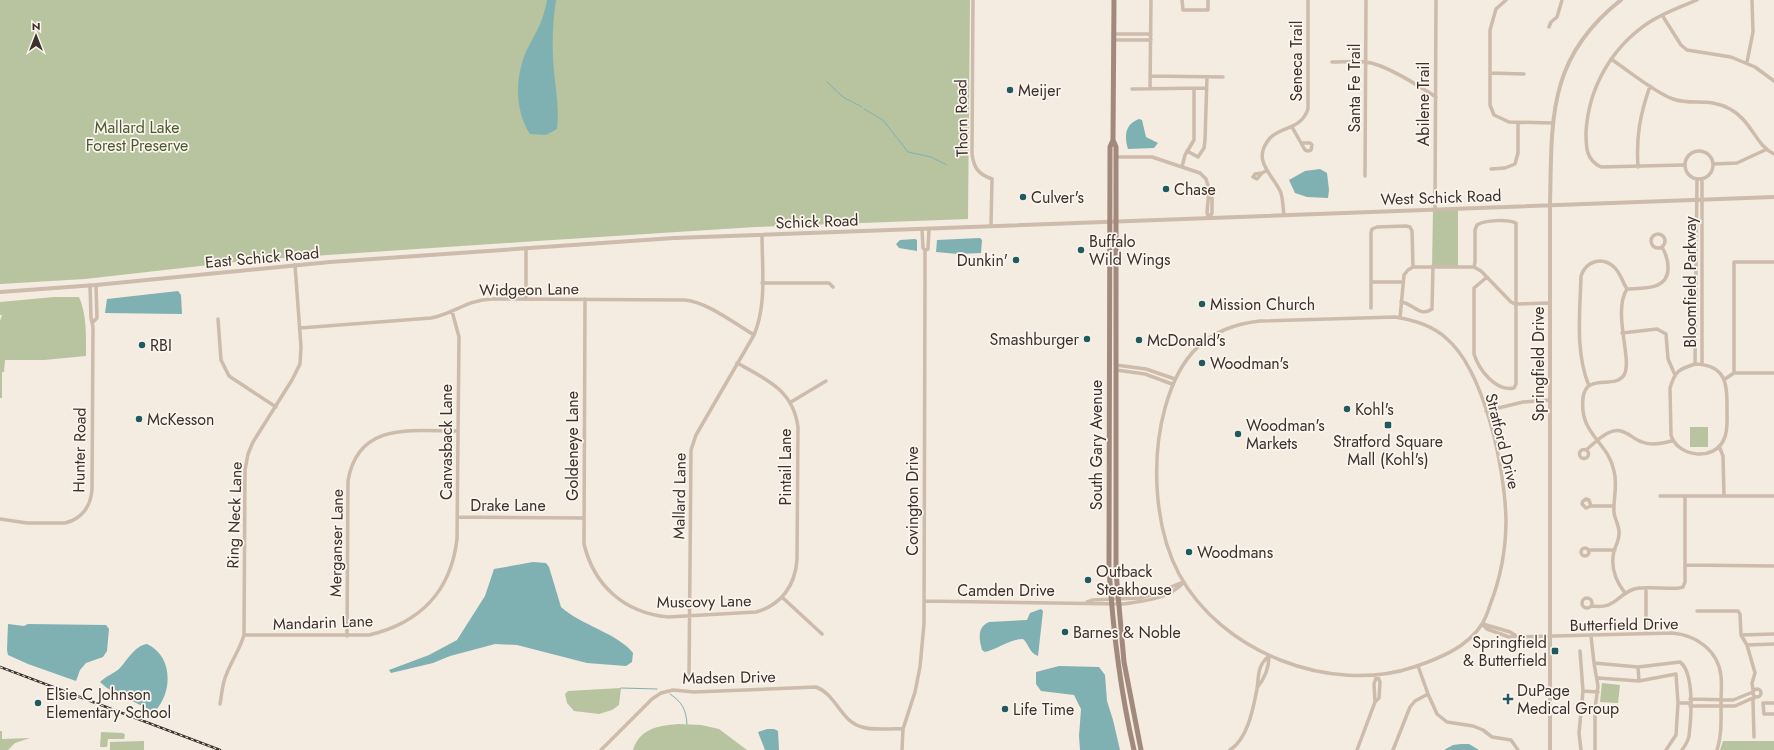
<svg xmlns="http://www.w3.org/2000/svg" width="1774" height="750" font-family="Jost,sans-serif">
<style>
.green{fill:#b8c4a0}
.water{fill:#7fb0b2}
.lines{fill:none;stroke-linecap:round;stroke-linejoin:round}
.stream{stroke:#7fb0b2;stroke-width:1}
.minor{stroke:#cdbbac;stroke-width:3.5}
.tertiary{stroke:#cdbbac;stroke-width:4}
.secondary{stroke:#a18a7d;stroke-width:5}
.rail-casing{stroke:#3b302b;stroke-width:2.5}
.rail{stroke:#fbf5ee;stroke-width:1;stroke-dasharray:3;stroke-linecap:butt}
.poi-dot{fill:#1f5a5e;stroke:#fbf5ee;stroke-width:1.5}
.labels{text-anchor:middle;stroke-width:3.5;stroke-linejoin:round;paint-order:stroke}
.street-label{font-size:16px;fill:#3b302b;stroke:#fbf5ee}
.poi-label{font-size:16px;fill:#3b302b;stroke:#fbf5ee;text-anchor:start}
.park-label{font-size:16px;fill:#4a5a2e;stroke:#fbf5ee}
</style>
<rect width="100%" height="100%" fill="#f4ebe1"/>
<path class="green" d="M0,0H970L968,219L755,227L537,241L253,260L85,279L0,284Z
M1458,209V268H1432L1433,210Z
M54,297H79C87,315 86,337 86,356L44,360H5L4,372H2V398H0V321L2,315H0V302Z
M1690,427H1708V447H1690Z
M1602,683L1620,685L1618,703L1600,702Z
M621,688L619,705L612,710L599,714L574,711L567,703L565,694L568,691Z
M678,724L701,725L719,729L747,750H633C640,728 658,726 678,724Z
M0,731H2V739L30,738L15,743L8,750H0Z
M101,732L123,733L125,735L124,739H108L107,747H100Z
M144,741V750H110V742Z
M1723,741H1774V750H1720Z"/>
<path class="water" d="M547,0H556C553,20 552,39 553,58C554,82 560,105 557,129L546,135L530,134C515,111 515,80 525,54C527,48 531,43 533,38C540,26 545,13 547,0Z
M1139,119L1142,120L1146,137L1158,143L1154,148L1128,149C1124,136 1125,124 1139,119Z
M1320,169L1327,173L1329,190L1328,198L1307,197L1295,193L1289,180L1305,171Z
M980,238L982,240L981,253L958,254L936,252L937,240Z
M915,239L917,240V251L899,248L896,244L900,240Z
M178,291L181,295L182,314L105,313L107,299Z
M533,562L546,563L549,567L561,607C579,624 619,634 633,653L632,662L626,666L587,663L517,645L495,644L450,656L433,663L391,673L389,670L429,655L457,640L485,596L494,569Z
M1041,609L1043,611L1038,656C1029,653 1029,644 1023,639C1009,639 998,649 985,652L982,650C979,639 977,627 989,622L1027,620L1030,613Z
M8,624L24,626L28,624L106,625L109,629L107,651L103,657L86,663L80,670L76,681L28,664L8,655L7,650Z
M147,644C173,656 173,692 155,711H152L107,688L100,682C106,676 113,674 119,669C127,661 134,646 147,644Z
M1059,666L1099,667L1105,675L1107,701L1113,720L1120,750H1080L1079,736L1081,709L1074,695L1041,691L1036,684V672Z
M767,729H774L778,731L779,750H765L758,732Z
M1461,744H1469L1479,750H1444L1453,745Z"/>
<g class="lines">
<path class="stream" d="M827,82L843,97L862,107
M864,109L883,120L908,152L931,157L947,165
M621,688L657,689
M670,694C682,702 686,709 687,724"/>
<path class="minor" d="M973,0L972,154C974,168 978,174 992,179L991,226
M1182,0L1183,10H1208V0
M1506,0L1496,9L1490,30V105L1494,115L1509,122L1552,123
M1662,15L1681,45L1687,50L1731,57L1755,67L1774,81
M1549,27L1551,22L1557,17L1562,0
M1113,34H1151
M1113,40H1151
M1611,59C1629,71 1654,92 1673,99C1693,106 1708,97 1730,109C1752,121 1756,146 1774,154
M1332,62C1343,62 1355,61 1366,62C1385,64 1419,86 1436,97
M1747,62L1753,32L1752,0
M1490,73L1524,74
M1150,76L1223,77
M1132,89L1206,88
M1150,89L1151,0
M1292,127L1305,150L1308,151L1311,150L1312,145L1310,143H1302
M1685 165a14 14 0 1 1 28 0a14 14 0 1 1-28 0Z
M1187,151L1198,157L1204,148L1205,140L1207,77
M1116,157H1152L1200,173L1206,179L1209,189L1207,213L1209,218
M1713,164L1737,163L1765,150
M1683,165L1601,167C1586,160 1586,147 1586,133C1588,89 1611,48 1648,23C1663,13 1680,7 1697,0
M1182,167L1185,155L1194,140V88
M1638,167C1636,136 1640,115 1650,86
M1491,169L1505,168L1515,164L1518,153V123
M1262,173L1255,174L1253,177L1257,179L1262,173L1266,171
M1365,176L1366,0
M1702,179V364
M1435,209L1436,0
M1284,215C1283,208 1283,200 1281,193C1274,175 1250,161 1270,138C1281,126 1301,130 1308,109V0
M1209,218L1212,213V198L1209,194
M1651 241a7 7 0 1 1 14 0a7 7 0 1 1-14 0Z
M526,248V299
M925,250L928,249L929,229
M1474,267L1475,262V230L1477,225C1485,220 1507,219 1516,223V384L1514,388C1496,392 1479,370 1474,354V288L1487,277
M1403,282H1371V233L1372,229L1377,227L1406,226L1410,227L1412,231L1413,267
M762,283H829L833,287
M1627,289C1644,288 1669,290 1668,267C1668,259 1666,254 1662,247
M585,299L584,544C594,586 625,613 668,617L756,612C781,605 795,586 797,560L798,427C793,390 766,379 737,363
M1401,302C1413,303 1420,318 1432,309L1433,266
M1371,308V282
M1395,317C1414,320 1432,325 1446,338C1485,371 1505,470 1506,520C1506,549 1501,577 1490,605C1488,611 1486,618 1482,624C1468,647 1438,659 1414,667C1330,695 1221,652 1179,574C1154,527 1151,459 1165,408C1179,357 1205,327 1260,321Z
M1400,318L1404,275L1408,270L1413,267H1474L1481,271L1511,302L1515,304L1550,303
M218,319L221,360L229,376L276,407
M93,322L97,318L96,285
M300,328L431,318C454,314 466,300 492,299L685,300C707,302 734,323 754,335
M1622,333L1657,329L1666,334L1668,359L1675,375
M1695,364C1728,365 1727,386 1727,412C1727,421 1728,431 1724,439C1715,462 1677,457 1671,435L1670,388C1675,371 1679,369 1695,364Z
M1695,364L1697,179
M1116,365L1146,369L1175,379
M1116,370L1145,374L1172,384
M1734,373V262H1774
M1725,379L1734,373H1774
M1589,386C1575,352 1580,312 1581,276C1586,261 1602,256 1614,267C1620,272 1623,283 1627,289
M791,402L826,381
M1486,411L1523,402L1550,400
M1719,446L1723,456L1724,496
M1579.5 454a4.5 4.5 0 1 1 9 0a4.5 4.5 0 1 1-9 0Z
M1586,450C1593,444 1600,437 1608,433C1623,425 1630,438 1642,442C1651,446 1663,443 1672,441
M1660,496H1774
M1591,506L1589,500L1586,499L1583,501L1582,504L1586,508L1591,506H1614
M457,517L583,518
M0,519L27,523H65C82,519 91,506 92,489L93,327L91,318L90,285
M1581 552a4 4 0 1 1 8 0a4 4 0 1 1-8 0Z
M1588,550H1615
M1685,565L1774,566
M1625,593C1615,580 1610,567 1614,551C1616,545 1619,540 1619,534C1620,527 1615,520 1614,513C1613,499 1618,485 1614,471C1608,441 1579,435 1583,398C1586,372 1615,390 1624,375C1633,360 1612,312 1627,289
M783,598L822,634
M1582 603a5 5 0 1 1 10 0a5 5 0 1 1-10 0Z
M924,601L1123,604C1144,601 1169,599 1184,582
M1087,602L1093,600L1139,598L1151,595L1183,582
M1591,606C1617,609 1615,596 1634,589C1643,586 1667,589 1679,588L1683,587L1685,582V496
M1697,611H1738L1740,614L1741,635L1747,645L1755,673L1752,683L1753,690
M1482,624L1487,629L1509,637L1672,633C1696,635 1718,650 1721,676C1722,685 1721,695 1721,704C1721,719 1722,735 1717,750
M1483,624L1510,632L1515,635
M1646,634V589
M244,635H369C420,623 451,591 457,539L459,337L452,311
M1741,635L1774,634
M347,636L348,481C358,421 413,431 458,431
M1591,636L1594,663L1598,686L1595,709V750
M1747,645L1774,644
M1580,651L1583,691
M1594,663L1638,667L1680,662C1695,673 1691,719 1689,736C1688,741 1685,746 1682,750
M1638,667L1639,681
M1598,678L1639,681L1676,674L1678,703L1676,735L1666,750
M689,679L691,450L696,435L754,335C767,304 762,268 762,235
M1257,688C1265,678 1269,668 1269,656
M1753 693a4 4 0 1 1 8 0a4 4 0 1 1-8 0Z
M1428,694L1437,714L1447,722L1473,726L1483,730L1492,737L1511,740L1518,750
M1690,699L1733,700L1753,692
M1375,702L1374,684L1377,675
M1678,703H1691
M1774,703H1763L1764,714H1774
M220,704C222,694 222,683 227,673C232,660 240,649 244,635L245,470L248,454L253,442L292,380L300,364L301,347L295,265
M1690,706H1735L1755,697
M1754,737L1753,701L1754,698
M601,750L652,699L661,693L673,690L694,692L816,687C837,695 840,721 862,727C873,731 892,728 903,729
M902,750L903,729L915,692L920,667L924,624L925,277V250L923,248L922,229
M1230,750C1248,738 1253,709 1257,689C1259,675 1257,666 1269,656
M1357,750L1375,702L1379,698L1380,682L1377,675
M1393,750L1410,707L1415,701L1428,694L1418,666
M1581,750L1579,733L1583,691L1598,692"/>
<path class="tertiary" d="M0,292L96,285L330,262L674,238L1774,197
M1550,750V204C1552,119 1547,58 1621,0"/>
<path class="secondary" d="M1114,0L1113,140L1116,147V572L1124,662L1141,750
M1113,140L1110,147L1109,569C1113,630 1120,690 1134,750"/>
<defs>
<path id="rail" d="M0,667L220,750"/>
</defs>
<use href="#rail" class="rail-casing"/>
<use href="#rail" class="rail"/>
</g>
<g class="poi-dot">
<circle cx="1010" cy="90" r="4"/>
<circle cx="1166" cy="189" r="4"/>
<circle cx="1023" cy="197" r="4"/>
<circle cx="1081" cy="250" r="4"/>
<circle cx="1016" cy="260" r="4"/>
<circle cx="1202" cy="304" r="4"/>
<circle cx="1087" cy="339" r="4"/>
<circle cx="1139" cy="340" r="4"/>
<circle cx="142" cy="345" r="4"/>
<circle cx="1202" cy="363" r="4"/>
<circle cx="1347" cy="409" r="4"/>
<circle cx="139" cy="419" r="4"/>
<rect x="1384" y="421" width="8" height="8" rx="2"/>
<circle cx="1238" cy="434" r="4"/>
<circle cx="1189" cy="552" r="4"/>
<circle cx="1088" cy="580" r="4"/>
<circle cx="1065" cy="632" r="4"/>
<rect x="1551" y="647" width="8" height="8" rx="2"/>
<path d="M1506 693h4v4h4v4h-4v4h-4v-4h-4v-4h4z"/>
<circle cx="38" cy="703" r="4"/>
<circle cx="1005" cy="709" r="4"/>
</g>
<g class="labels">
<g class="street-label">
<text transform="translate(1296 61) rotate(-90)" y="6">Seneca Trail</text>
<text transform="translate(1354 88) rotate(-90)" y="6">Santa Fe Trail</text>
<text transform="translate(1423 104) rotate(-90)" y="6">Abilene Trail</text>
<text transform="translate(961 118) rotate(-91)" y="6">Thorn Road</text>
<text transform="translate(1441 197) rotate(-2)" y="6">West Schick Road</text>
<text transform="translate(817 221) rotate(-2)" y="6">Schick Road</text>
<text transform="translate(262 257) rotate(-5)" y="6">East Schick Road</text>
<text transform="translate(1690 282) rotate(-90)" y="6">Bloomfield Parkway</text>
<text transform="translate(529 289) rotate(-1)" y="6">Widgeon Lane</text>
<text transform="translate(1538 364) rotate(-90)" y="6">Springfield Drive</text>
<text transform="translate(1503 441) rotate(76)" y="6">Stratford Drive</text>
<text transform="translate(446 442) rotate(-90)" y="6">Canvasback Lane</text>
<text transform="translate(1096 445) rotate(-90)" y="6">South Gary Avenue</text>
<text transform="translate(572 446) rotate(-90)" y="6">Goldeneye Lane</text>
<text transform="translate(79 450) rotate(-89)" y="6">Hunter Road</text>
<text transform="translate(785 467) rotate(-90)" y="6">Pintail Lane</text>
<text transform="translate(679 496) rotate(-89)" y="6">Mallard Lane</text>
<text transform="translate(912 501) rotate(-90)" y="6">Covington Drive</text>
<text x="508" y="511">Drake Lane</text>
<text transform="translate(234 515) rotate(-88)" y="6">Ring Neck Lane</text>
<text transform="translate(336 543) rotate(-89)" y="6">Merganser Lane</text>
<text x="1006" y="596">Camden Drive</text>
<text transform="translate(704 601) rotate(-1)" y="6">Muscovy Lane</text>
<text transform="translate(323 622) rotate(-2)" y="6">Mandarin Lane</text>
<text transform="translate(1624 624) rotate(-1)" y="6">Butterfield Drive</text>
<text transform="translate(729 677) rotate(-1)" y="6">Madsen Drive</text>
</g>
<g class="poi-label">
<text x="1018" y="96">Meijer</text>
<text x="1174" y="195">Chase</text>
<text x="1031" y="203">Culver's</text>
<text x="1089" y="247">Buffalo<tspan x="1089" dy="18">Wild Wings</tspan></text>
<text x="1008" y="266" text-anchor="end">Dunkin'</text>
<text x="1210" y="310">Mission Church</text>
<text x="1079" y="345" text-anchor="end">Smashburger</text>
<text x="1147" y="346">McDonald's</text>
<text x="150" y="351">RBI</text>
<text x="1210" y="369">Woodman's</text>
<text x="1355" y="415">Kohl's</text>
<text x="147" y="425">McKesson</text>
<text x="1246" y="431">Woodman's<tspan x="1246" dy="18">Markets</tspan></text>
<text x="1388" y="447" text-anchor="middle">Stratford Square<tspan x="1388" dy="18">Mall (Kohl's)</tspan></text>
<text x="1197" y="558">Woodmans</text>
<text x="1096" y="577">Outback<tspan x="1096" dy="18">Steakhouse</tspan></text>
<text x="1073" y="638">Barnes &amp; Noble</text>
<text x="1547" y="648" text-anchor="end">Springfield<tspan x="1547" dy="18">&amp; Butterfield</tspan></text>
<text x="1517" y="696">DuPage<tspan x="1517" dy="18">Medical Group</tspan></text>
<text x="46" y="700">Elsie C Johnson<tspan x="46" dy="18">Elementary School</tspan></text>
<text x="1013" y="715">Life Time</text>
</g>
<g class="park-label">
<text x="137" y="133">Mallard Lake<tspan x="137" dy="18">Forest Preserve</tspan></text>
</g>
</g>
<g transform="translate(36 36)" stroke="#fbf5ee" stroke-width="3" paint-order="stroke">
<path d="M0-3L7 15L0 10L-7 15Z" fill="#3b302b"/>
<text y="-6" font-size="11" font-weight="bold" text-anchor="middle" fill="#3b302b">N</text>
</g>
</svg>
